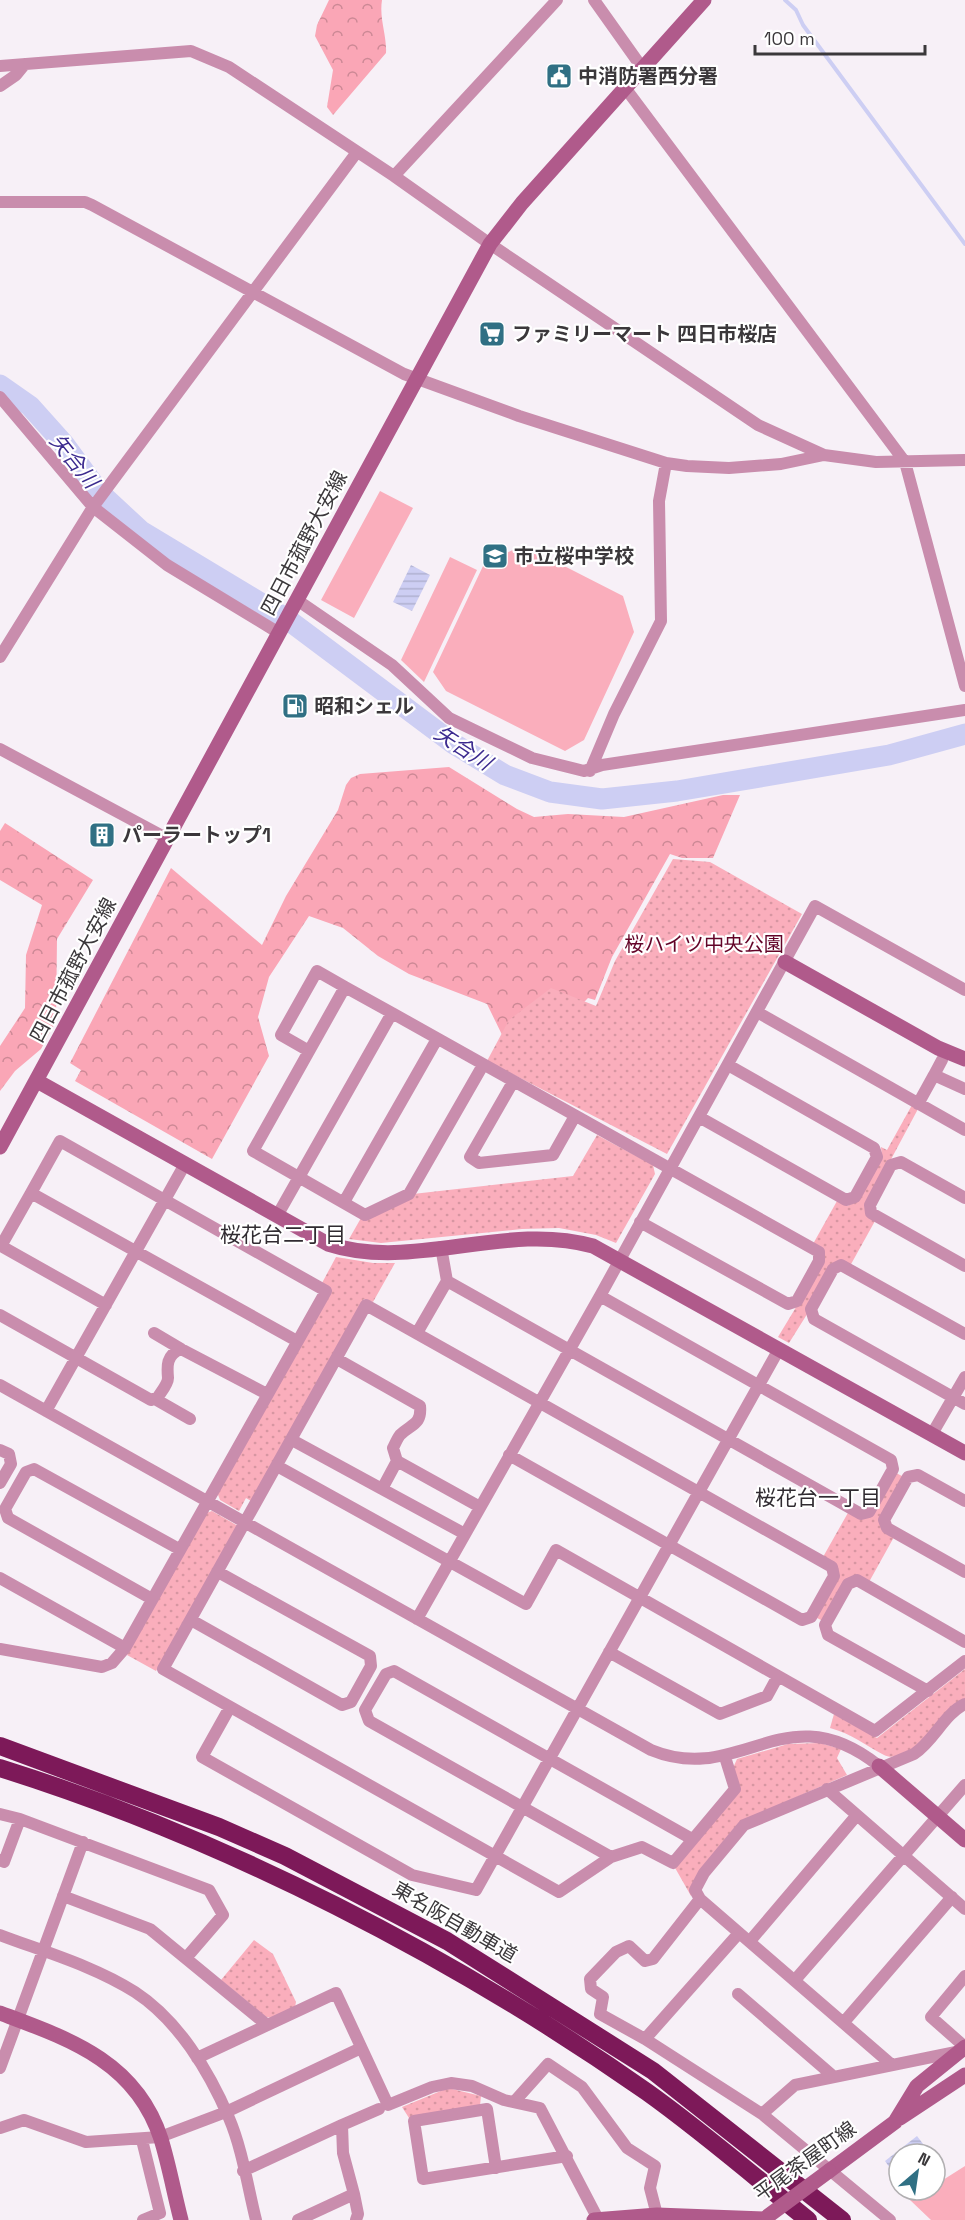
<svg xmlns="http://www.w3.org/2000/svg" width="965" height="2220" font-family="'Space Grotesk','Noto Sans JP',sans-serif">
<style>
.grass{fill:#faaebc}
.forest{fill:url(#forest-crowns)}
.park{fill:url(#park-dots)}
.water{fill:url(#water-rules)}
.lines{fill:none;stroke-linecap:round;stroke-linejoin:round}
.stream{stroke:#cdcef3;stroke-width:4}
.river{stroke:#cdcef3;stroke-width:21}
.street{stroke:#c98dad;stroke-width:12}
.secondary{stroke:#b05a8b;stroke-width:15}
.highway{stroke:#7d1959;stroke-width:18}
.secondary-bridge{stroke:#b05a8b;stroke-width:15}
.labels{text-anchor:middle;stroke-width:4.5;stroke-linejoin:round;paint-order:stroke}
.poi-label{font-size:20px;font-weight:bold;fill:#3b383b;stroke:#fff;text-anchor:start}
.street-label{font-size:20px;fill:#3b383b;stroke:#fff}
.park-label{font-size:20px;fill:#630428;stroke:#fff}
.water-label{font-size:21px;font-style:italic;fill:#3c2b8f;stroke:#fff}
.neighbourhood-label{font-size:21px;fill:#302b31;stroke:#fff}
</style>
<defs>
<pattern id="forest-crowns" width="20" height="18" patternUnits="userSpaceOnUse" patternTransform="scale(1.5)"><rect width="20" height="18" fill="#faa6b6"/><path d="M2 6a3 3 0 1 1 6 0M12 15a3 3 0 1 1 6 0" fill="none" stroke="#cc8895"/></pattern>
<pattern id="park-dots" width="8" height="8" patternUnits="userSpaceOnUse" patternTransform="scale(1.5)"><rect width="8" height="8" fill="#faaebc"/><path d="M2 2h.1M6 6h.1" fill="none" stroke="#d796a2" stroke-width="1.8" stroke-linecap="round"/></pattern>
<pattern id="water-rules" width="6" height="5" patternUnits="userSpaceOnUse" patternTransform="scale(1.5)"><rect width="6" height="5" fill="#cdcef3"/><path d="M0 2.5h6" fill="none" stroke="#b1b2d1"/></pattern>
</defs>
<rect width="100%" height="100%" fill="#f7f0f7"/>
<path class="grass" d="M380,491L413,508L354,618L321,600Z
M523,545L623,596L634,632L584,740L565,751L446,691L433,672L484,564Z
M450,557L477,570L424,682L401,660Z
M965,2166V2220H931L910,2200L926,2190H935V2185Z"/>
<path class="forest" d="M329,0H382C379,19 387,35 386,53L333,115L327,107L333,70L315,36L317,25Z
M449,767L517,809L534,817L568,814L624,817L723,795H740L713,858H682L670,854L612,957L595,1000L588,998L556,1031L507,1045L487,1004L409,974L378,956L343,928L309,916L269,977L258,1017L269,1056L212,1159L75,1081L81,1070L70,1063L171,868L262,945L286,896L338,810L346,785L351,778L360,774Z
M5,823L93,880L57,939L56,1021L41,1049L15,1071L0,1091V1046L25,1008L26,955L42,905L0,880V831Z"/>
<path class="park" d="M673,859L710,862L802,914L667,1154L487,1061L509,1020L551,988L596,1006L615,961Z
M912,1105L918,1109L866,1206L875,1221L850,1266L841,1260L789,1343L778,1337L824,1261L813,1244L837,1201L847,1206L856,1202L882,1157L881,1147L887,1150Z
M597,1135L653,1165L655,1174L616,1243L596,1235L559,1228L522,1229L381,1243L349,1239L361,1218L413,1194L573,1176Z
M336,1257L373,1263H395L373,1302L364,1299L251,1501L246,1498L239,1511L220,1500L217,1492L331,1289L322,1283Z
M896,1473L904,1477L880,1521L894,1537L869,1582L857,1576L823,1621L815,1617L839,1575L823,1557L849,1511L862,1519Z
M212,1511L238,1526L156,1671L127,1655L206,1513Z
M965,1669V1700C951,1714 906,1767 884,1755C865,1745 852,1734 830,1728L834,1714L877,1738Z
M820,1743L841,1749L837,1758L847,1775L740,1822L694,1881L691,1896L674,1866L740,1790L733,1768L737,1759L788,1744Z
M254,1940L273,1954L296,2002L295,2007L271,2018L266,2017L221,1980Z
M448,2088L481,2096L480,2106L409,2118L402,2107Z"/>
<path class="water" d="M411,565L430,575L412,611L393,602Z
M917,2136L930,2153L899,2154L897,2178L885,2161Z"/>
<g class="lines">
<path class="stream" d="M785,0L796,10L803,25L965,244"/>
<path class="river" d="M0,385L30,406L64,444L100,493L141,531L287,619L454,744L505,775L550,792L602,799L677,791L889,755L965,734"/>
<path class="street" d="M594,0L643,69
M0,66L191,51L229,67L394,176L490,244L758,425L824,455L876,462L965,460
M0,86L16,75L25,64
M626,89L905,462L965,686
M394,176L557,0
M0,202H85L92,205L404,374L519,416L666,463L687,466L729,468L781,464L824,455
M0,397L93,507L167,565L279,633
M297,600L392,665L449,718L532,758L584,771L602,765L965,710
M0,657L93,507L357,152
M0,749L168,839
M590,771L614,714L661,621L659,501L666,463
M345,987L392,1013
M757,1012L965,1130
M309,1051L281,1035L317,971L345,987L253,1151L365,1215L409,1194L483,1065
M934,1075L942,1060
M513,1082L470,1157L479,1163L553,1155L575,1116
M918,1104L934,1075L965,1089
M699,1117L846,1200L855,1197L877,1157L874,1148L728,1065
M31,1193L1,1246L106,1305
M965,1198L901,1162L891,1165L870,1205L871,1213L965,1266
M344,1202L437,1039
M277,1216L392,1013L819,1252V1261L797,1301L788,1304L640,1222
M441,1247L447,1281L861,1514L869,1512L893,1469L891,1460L600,1296
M0,1315L151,1400L158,1397C161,1392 168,1384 168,1378C167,1366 166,1355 181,1349L267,1394
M154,1333L181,1349
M417,1333L447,1281
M965,1334L841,1265L833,1269L811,1309L814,1319L965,1404
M337,1359L420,1406C422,1425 411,1424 400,1435C397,1439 395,1444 393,1448L397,1461L480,1507
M0,1385L651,1750C741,1787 785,1691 879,1766
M155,1399L190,1419
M46,1411L185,1164
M932,1434L965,1377
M292,1440L382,1489
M0,1450L9,1454L11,1464L0,1483
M509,1455L802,1620L811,1617L834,1576L832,1567L366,1305L163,1669L559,1892L611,1857L642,1847L673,1863L735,1789L725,1757
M397,1461L382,1489L465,1534
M277,1466L526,1604L556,1550L875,1731L965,1661
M965,1501L918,1475L908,1477L884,1520L887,1528L965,1572
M0,1578L125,1648
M152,1599L8,1518L5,1509L26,1472L34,1469L179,1549
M417,1619L600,1296L815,906L965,990
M191,1620L342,1705L351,1702L371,1666L370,1656L218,1572
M0,1649L102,1667L112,1663L125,1648L326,1291L60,1141L31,1193L297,1341
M609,1652L720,1714L767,1696L778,1676
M928,1691L828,1635L825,1625L848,1584L857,1580L965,1642
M230,1707L202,1757L412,1875L476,1890L779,1349
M827,1789L965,1909
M0,1814L20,1819L209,1890L223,1915L186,1958
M611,1857L369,1721L365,1710L386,1674L394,1671L692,1839
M0,1860L4,1862L20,1819
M63,1896L150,1929L267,2025
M739,1933L645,2039L762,2114L890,2220
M0,1935C45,1952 94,1966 135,1992C178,2020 209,2071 229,2118C242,2148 248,2188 256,2220
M750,1941L857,1815
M795,1980L965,1785
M738,1994L833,2076
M844,2022L952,1897
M645,2039L600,2014L603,1997L591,1989L590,1979L616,1952L629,1946L645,1961L653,1959L700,1899
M965,2047L931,2017L965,1976
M197,2058L336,1993L388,2105L432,2087L451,2083L472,2086L504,2100L540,2108L598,2219
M892,2065L700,1899L695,1890L704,1873L744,1825L914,1754C934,1741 944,1714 965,1704
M0,2068L83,1842
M514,2102L548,2064L582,2087L627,2148L655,2166L650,2188L657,2215L655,2220
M762,2114L795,2085L956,2052
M342,2125L379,2109
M0,2128L24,2120L86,2142L160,2137L226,2112L361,2048
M142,2140L160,2213L143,2220
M496,2168L487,2109L414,2121L423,2179L567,2156
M243,2171L342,2125L343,2153L354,2194L298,2220
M354,2194L358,2214L356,2220"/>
<path class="secondary" d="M785,962L938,1048L965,1059
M37,1081L328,1244C414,1272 505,1221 593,1246L965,1453
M0,1147L490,244L522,203L704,0
M879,1766L965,1840
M0,2013C69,2039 136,2061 161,2139C169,2165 174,2193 181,2220
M900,2118L965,2075
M829,2171L895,2122L917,2086L965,2047
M594,2220L657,2215L764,2219"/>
<path class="highway" d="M0,1746L219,1827L285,1856L447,1941L653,2071L842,2220
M0,1768C226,1839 453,1956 647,2092C703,2132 755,2177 808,2220"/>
<path class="secondary-bridge" d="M768,2216L829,2171"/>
</g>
<defs>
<symbol id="civic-square" viewBox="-11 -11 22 22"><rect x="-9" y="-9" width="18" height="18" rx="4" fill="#307084" stroke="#fff"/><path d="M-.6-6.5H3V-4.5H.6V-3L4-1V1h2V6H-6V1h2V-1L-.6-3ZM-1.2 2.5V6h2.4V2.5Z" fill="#fff"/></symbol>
<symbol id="supermarket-square" viewBox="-11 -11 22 22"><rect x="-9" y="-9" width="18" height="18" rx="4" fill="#307084" stroke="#fff"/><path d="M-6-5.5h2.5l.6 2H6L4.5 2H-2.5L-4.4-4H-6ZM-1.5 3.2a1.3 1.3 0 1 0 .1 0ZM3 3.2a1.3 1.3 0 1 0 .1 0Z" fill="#fff"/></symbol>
<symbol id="school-square" viewBox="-11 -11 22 22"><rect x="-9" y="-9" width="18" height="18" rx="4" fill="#307084" stroke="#fff"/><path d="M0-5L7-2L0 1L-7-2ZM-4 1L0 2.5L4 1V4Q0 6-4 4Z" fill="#fff"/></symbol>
<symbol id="fuel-square" viewBox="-11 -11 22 22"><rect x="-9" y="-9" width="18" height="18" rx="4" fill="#307084" stroke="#fff"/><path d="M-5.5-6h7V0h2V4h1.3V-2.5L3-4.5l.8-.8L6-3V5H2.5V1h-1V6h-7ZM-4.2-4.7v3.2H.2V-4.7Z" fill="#fff"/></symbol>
<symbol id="building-square" viewBox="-11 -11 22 22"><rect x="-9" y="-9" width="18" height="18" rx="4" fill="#307084" stroke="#fff"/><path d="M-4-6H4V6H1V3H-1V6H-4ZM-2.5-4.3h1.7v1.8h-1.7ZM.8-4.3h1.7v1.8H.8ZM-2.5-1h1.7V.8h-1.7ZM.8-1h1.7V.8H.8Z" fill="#fff"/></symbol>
</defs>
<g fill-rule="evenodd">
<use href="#civic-square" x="544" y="61" width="30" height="30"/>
<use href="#supermarket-square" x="477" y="319" width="30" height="30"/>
<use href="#school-square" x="480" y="541" width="30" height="30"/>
<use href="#fuel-square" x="280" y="691" width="30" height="30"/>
<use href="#building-square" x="87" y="820" width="30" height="30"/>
</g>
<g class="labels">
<g class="poi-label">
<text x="578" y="83">中消防署西分署</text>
<text x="512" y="341">ファミリーマート 四日市桜店</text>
<text x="514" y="563">市立桜中学校</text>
<text x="314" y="713">昭和シェル</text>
<text x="122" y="842">パーラートップ1</text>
</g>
<g class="street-label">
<text transform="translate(304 543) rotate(-62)" y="7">四日市菰野大安線</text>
<text transform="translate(73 970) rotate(-62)" y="7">四日市菰野大安線</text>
<text transform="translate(455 1922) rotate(30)" y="7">東名阪自動車道</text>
<text transform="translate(805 2161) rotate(-36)" y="7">平尾茶屋町線</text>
</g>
<g class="park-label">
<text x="704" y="951">桜ハイツ中央公園</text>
</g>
<g class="water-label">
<text transform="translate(74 461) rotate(51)" y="7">矢合川</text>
<text transform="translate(463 748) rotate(33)" y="7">矢合川</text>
</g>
<g class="neighbourhood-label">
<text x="283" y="1242">桜花台二丁目</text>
<text x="818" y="1505">桜花台一丁目</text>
</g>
</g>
<g transform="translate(917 2172) rotate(29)"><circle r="28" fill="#ffffff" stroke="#b1afb1" stroke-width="1.5"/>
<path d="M0-4.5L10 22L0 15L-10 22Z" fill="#307084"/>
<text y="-9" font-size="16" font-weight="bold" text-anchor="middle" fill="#3b383b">N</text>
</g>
<path d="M755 45v9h170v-9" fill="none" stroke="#3b383b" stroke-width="3"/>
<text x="764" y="45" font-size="18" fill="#3b383b" stroke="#ffffff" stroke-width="4.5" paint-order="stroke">100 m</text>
</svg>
